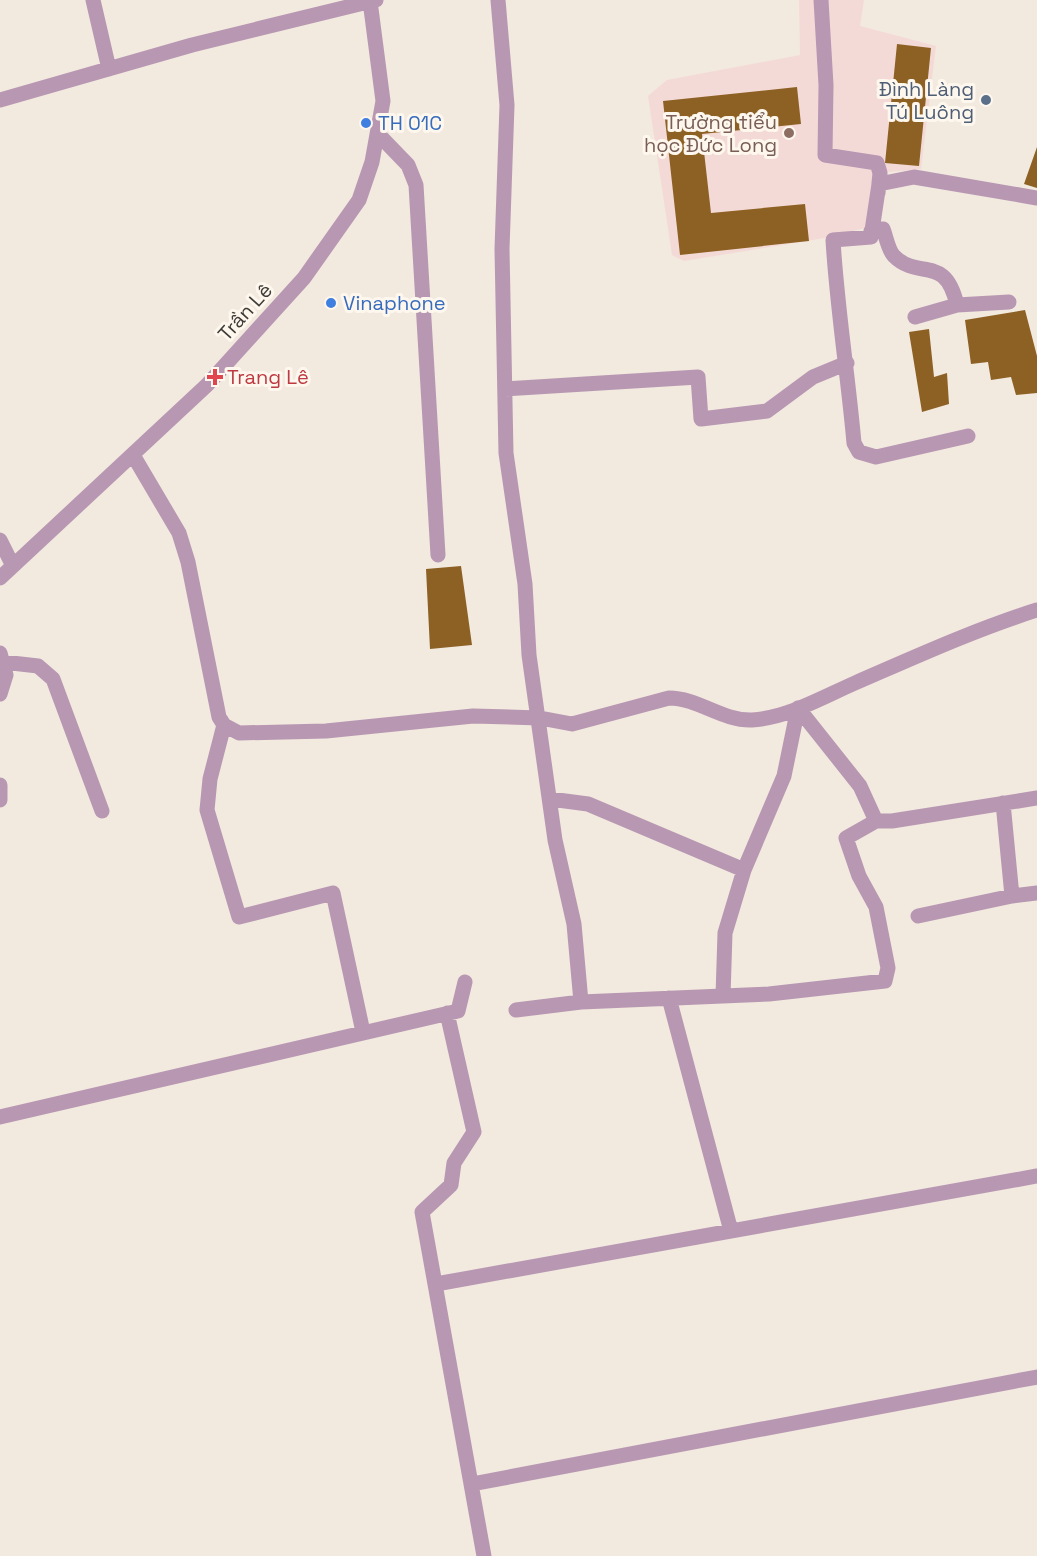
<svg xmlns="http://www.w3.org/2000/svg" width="1037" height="1556" font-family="'Space Grotesk',sans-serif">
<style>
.education{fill:#f4dad7}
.building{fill:#8d6124}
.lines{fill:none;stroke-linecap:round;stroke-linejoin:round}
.minor{stroke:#b897b2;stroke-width:15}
.service-dot{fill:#5c6f8a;stroke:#fef7ee;stroke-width:2}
.shop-dot{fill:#3f7fe0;stroke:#fef7ee;stroke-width:2}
.education-dot{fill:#8d6e63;stroke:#fef7ee;stroke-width:2}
.health-dot{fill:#e0444e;stroke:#fef7ee;stroke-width:2}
.labels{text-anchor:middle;stroke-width:6;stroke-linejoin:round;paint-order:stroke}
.service-label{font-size:20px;fill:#4e5e75;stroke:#fef7ee;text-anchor:end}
.education-label{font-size:20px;fill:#785e54;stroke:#fef7ee;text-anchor:end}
.shop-label{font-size:20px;fill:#366cbe;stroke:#fef7ee;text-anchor:start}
.street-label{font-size:20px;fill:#3f3c38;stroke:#fef7ee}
.health-label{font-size:20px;fill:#be3a42;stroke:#fef7ee;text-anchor:start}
</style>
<rect width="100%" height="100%" fill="#f2e9df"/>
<path class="education" d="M799,0H864L860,26L936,46L921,169L876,173L865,228L825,238L684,261L672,255L648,96L667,80L800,55Z"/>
<path class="building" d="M897,44L931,48L919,166L885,163Z
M797,87L801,124L702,134L711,213L805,204L809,241L680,255L663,101Z
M1037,147V188L1024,184Z
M1025,310L1037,356V393L1016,395L1011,377L991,380L988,362L971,364L965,320Z
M929,329L934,377L947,373L949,404L922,412L909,332Z
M461,566L472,645L430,649L426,569Z"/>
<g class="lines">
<path class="minor" d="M93,0L109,69
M498,0L507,105L502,249L506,453L525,584L529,655L555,840L574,924L581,1002
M821,0L826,85L825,155L877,163L880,173L878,193
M0,100L192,45L376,0
M378,134L408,165L416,185L438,555
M871,231L883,229C886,236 888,250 894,256C919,281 945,253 957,305L1009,302
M915,317L957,305
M505,389L698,377L701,419L767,411L813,377L847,363
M968,436L876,457L859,452L854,443C848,375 837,308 833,240L871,237L879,184L914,177L1037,198
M133,455L179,533L188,562L219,717L224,725L239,733L326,731L473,716L540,718L572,724L669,698C698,698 722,721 752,720C787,718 823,697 855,683C915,657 974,630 1037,610
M0,540L13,566
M0,578L207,385L304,278L359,200L372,162L383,101L370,1
M0,653L6,675L0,694
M3,662L38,666L53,679L102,811
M798,708L860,786L876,821H892L1037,798
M224,725L210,779L207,810L239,917L333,893L363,1032
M0,785V800
M550,799L588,804L744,870
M1003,803L1012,896
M918,916L1012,896L1037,893
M723,996L725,933L744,870L784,776L798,708
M669,998L731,1231
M516,1010L581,1002L769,994L885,981L888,968L876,907L859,876L846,838L876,821
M447,1013L474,1132L454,1163L451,1185L422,1212L484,1556
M0,1117L458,1011L465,982
M436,1284L1037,1176
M472,1484L1037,1377"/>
</g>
<circle class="service-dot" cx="986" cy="100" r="6"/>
<g class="shop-dot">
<circle cx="366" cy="123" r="6"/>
<circle cx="331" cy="303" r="6"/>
</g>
<circle class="education-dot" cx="789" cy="133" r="6"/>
<path class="health-dot" d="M212 368h6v6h6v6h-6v6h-6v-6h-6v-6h6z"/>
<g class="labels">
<g class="service-label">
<text x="974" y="96">Đình Làng<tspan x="974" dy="23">Tú Luông</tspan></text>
</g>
<g class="education-label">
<text x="777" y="129">Trường tiểu<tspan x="777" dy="23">học Đức Long</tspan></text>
</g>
<g class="shop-label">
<text x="378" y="130">TH 01C</text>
<text x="343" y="310">Vinaphone</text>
</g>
<g class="street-label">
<text transform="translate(245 312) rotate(-48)" y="7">Trần Lê</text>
</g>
<g class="health-label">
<text x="227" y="384">Trang Lê</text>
</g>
</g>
</svg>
